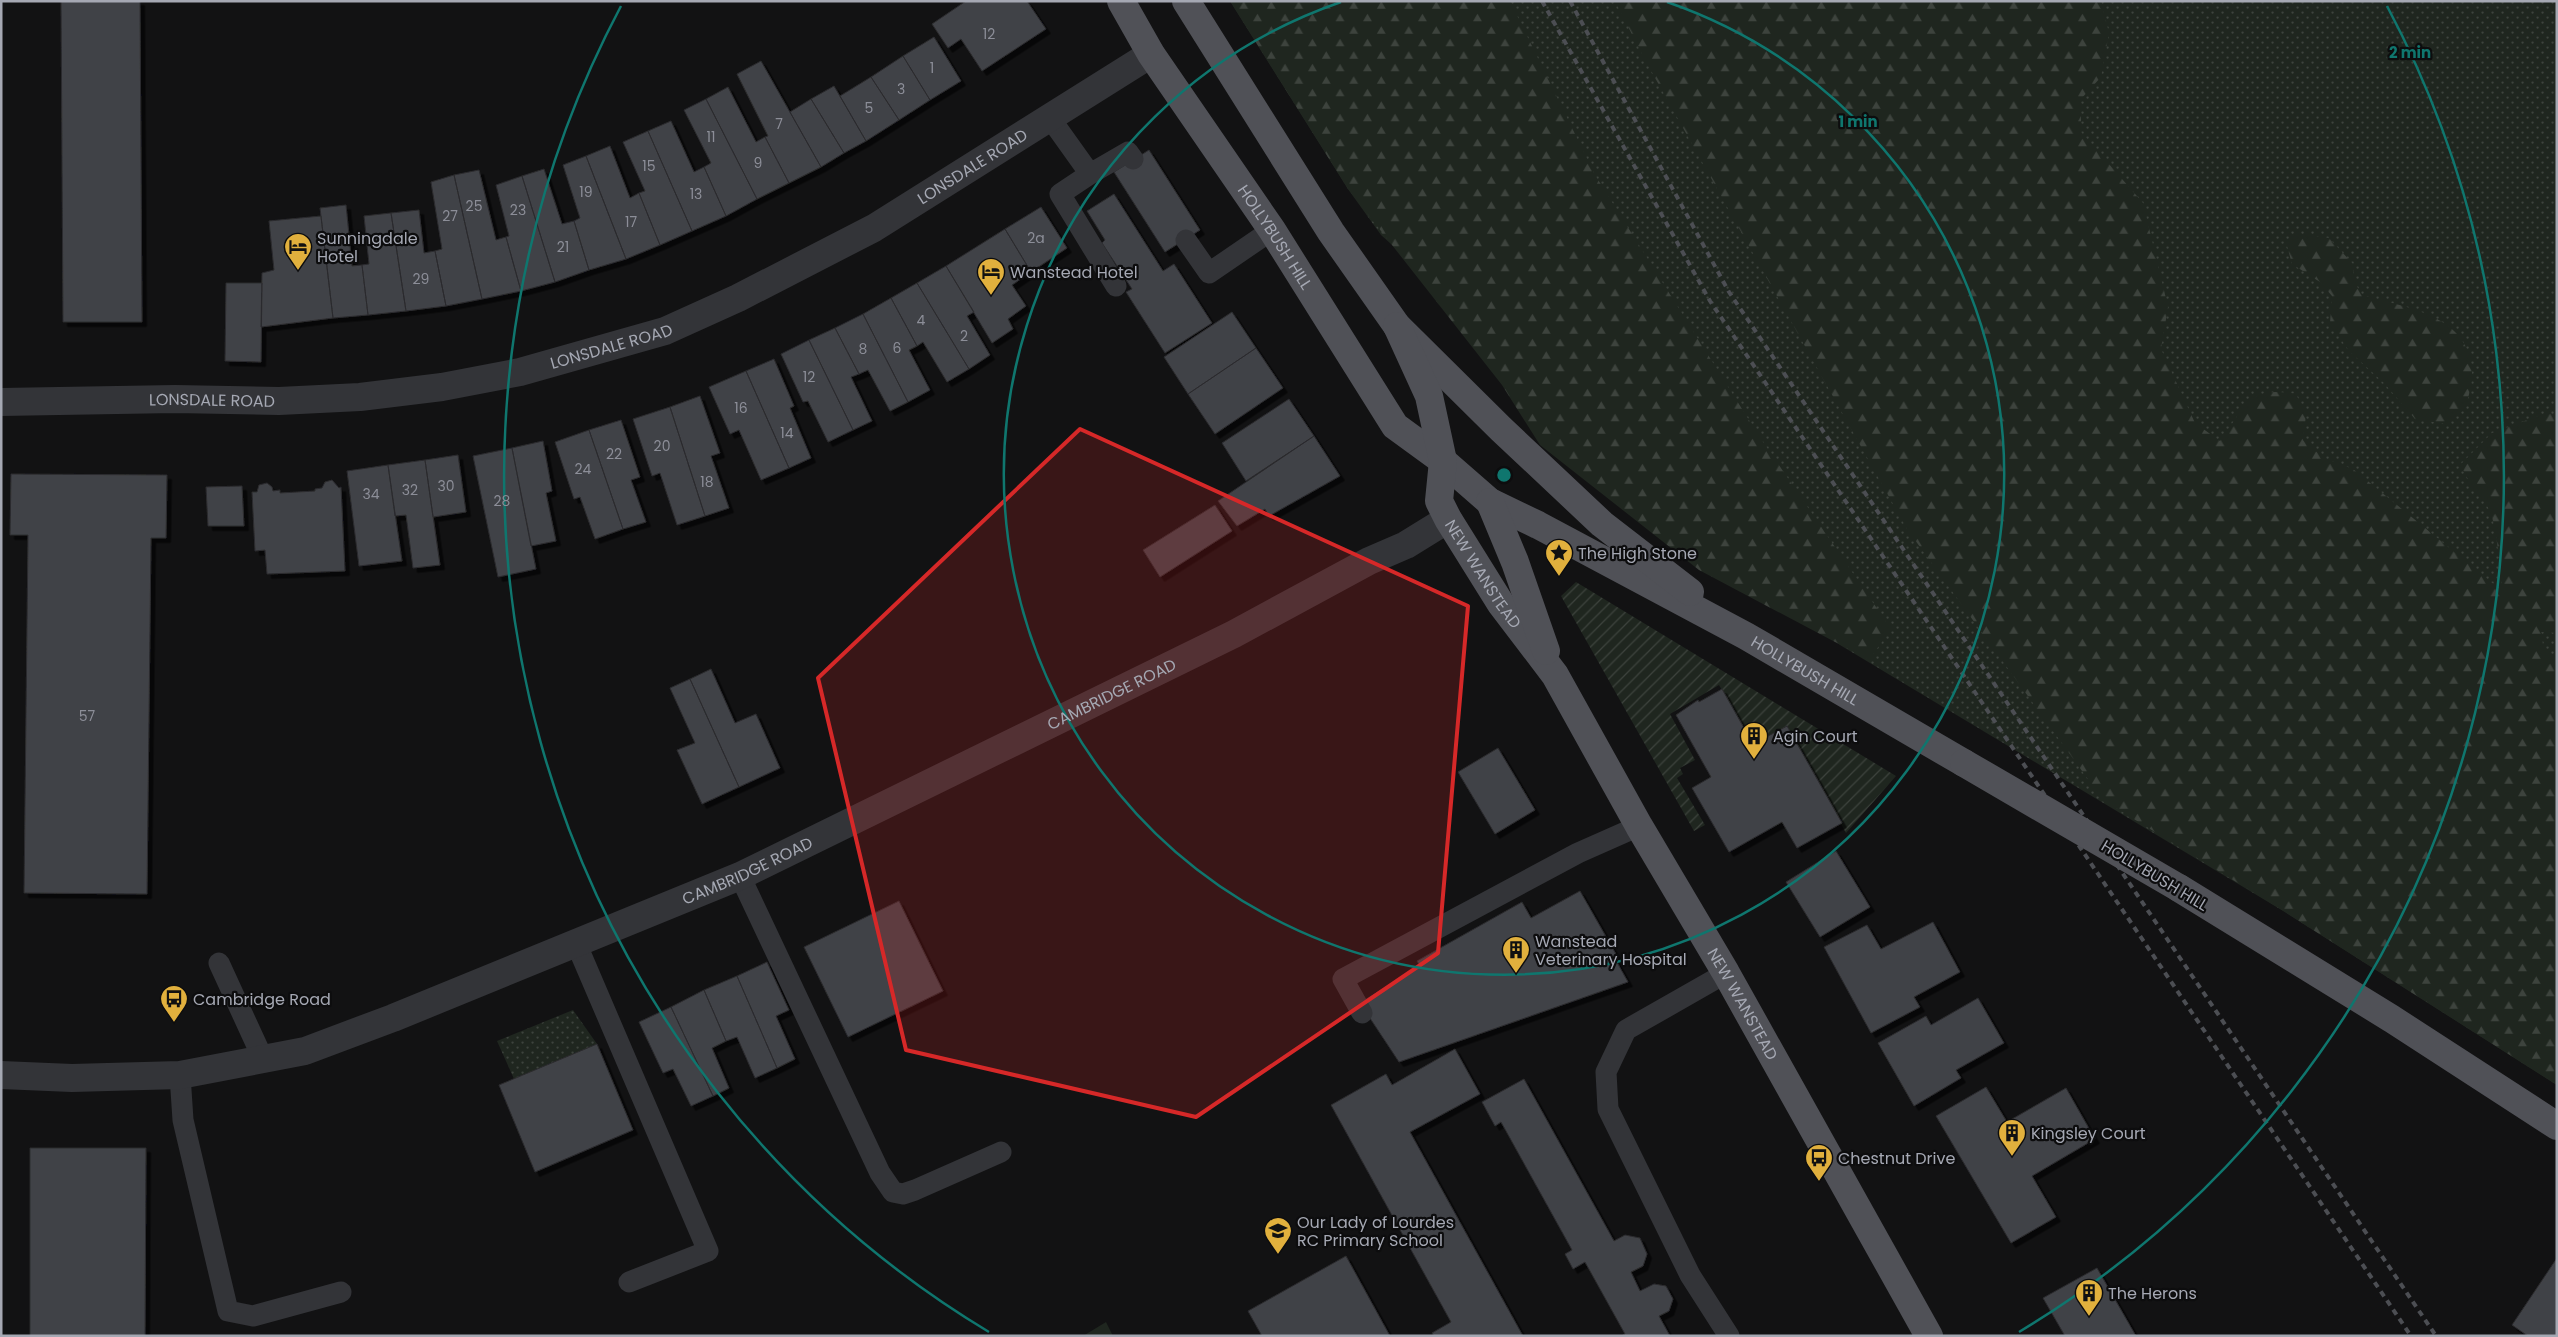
<svg xmlns="http://www.w3.org/2000/svg" width="2558" height="1337" font-family="Poppins,sans-serif">
<style>
.grass{fill:url(#grass-dots)}
.forest{fill:url(#forest-firs)}
.park{fill:#1f261f}
.garden{fill:url(#garden-furrows)}
.building{fill:#414246;stroke:#2c2c2f;filter:url(#shadow)}
.lines{fill:none;stroke-linecap:round;stroke-linejoin:round}
.lane{stroke:#333438;stroke-width:21}
.street{stroke:#333438;stroke-width:28}
.primary{stroke:#505157;stroke-width:28}
.rail{stroke:#4c4e53;stroke-width:4;stroke-dasharray:6 5;stroke-linecap:butt}
.primary-bridge{stroke:#505157;stroke-width:28}
.marked{fill:#d62828;fill-opacity:0.2;stroke:#d62828;stroke-width:4;stroke-linejoin:round}
.ring{fill:none;stroke:#0f766e;stroke-width:2.5}
.labels{text-anchor:middle;stroke-width:4.5;stroke-linejoin:round;paint-order:stroke}
.number-label{font-size:14px;fill:#8c8e98}
.street-label{font-size:16px;fill:#a5a8b3;stroke:#0d0d0e}
.poi-label{font-size:16px;fill:#a5a8b3;stroke:#0d0d0e;text-anchor:start}
.centre{fill:#0f766e;stroke:#0d0d0e;stroke-width:2.5}
.ring-label{font-size:15px;text-anchor:middle;font-weight:bold;fill:#0f766e;stroke:#0d0d0e;stroke-width:4.5;stroke-linejoin:round;paint-order:stroke}
</style>
<defs>
<pattern id="grass-dots" width="8" height="8" patternUnits="userSpaceOnUse" patternTransform="scale(1.25)"><rect width="8" height="8" fill="#1f261f"/><path d="M2 2h.1M6 6h.1" fill="none" stroke="#3d433d" stroke-width="1.8" stroke-linecap="round"/></pattern>
<pattern id="forest-firs" width="22" height="20" patternUnits="userSpaceOnUse" patternTransform="scale(1.25)"><rect width="22" height="20" fill="#1f261f"/><path d="M5 1l3.5 6h-7zM16 11l3.5 6h-7z" fill="#3d433d"/></pattern>
<pattern id="garden-furrows" width="10" height="10" patternUnits="userSpaceOnUse" patternTransform="scale(1.25)"><rect width="10" height="10" fill="#1f261f"/><path d="M-1 1l2-2M0 10L10 0M9 11l2-2" fill="none" stroke="#3d433d"/></pattern>
<filter id="shadow"><feDropShadow dx="4.5" dy="4.5" stdDeviation="0" flood-color="#0009"/></filter>
</defs>
<rect width="100%" height="100%" fill="#121213"/>
<path class="grass" d="M1230,1H2557V1085L2285,912L1840,645L1381,235L1348,189Z
M573,1010L597,1044L514,1079L497,1041Z"/>
<path class="forest" d="M1230,1H1510L1595,175L1759,436L1891,629L1869,660L1699,570L1540,445L1502,385L1348,189Z
M1615,1H2101L2109,33L2101,77L2081,99V132L2143,203L2168,307L2161,349L2195,423L2220,441C2246,407 2246,385 2296,394L2306,415L2303,440L2324,458L2353,469L2502,591C2502,577 2496,527 2491,514C2484,495 2466,483 2461,464L2492,433L2546,413L2557,415V633L2541,632L2544,651L2557,663V1085L2285,912L2103,800L1907,529L1644,58Z
M2299,234L2329,238L2353,264L2354,281L2362,295C2406,308 2471,314 2472,374C2472,385 2468,397 2466,408L2446,424L2415,419L2384,383L2349,351L2330,323L2332,296L2320,282L2292,264L2286,242Z"/>
<path class="park" d="M1106,1322L1113,1336H1083Z"/>
<path class="garden" d="M1576,582L1896,776L1846,833L1787,726L1753,744L1719,685L1670,714L1695,760L1680,768L1683,774L1677,778L1705,825L1694,831L1561,596Z"/>
<path class="building" d="M61,1H140L142,322H63Z
M1027,1L1046,29L982,71L961,39L948,48L932,24L966,1Z
M934,37L961,81L930,100L903,56Z
M903,56L930,100L899,120L871,77Z
M761,61L821,167L789,183L765,137L768,136L737,74Z
M871,77L899,120L866,141L840,96Z
M834,86L866,141L844,153L811,99Z
M728,87L756,142L765,137L789,183L757,199L706,99Z
M706,99L757,199L726,216L704,167L711,163L684,110Z
M811,99L844,153L821,167L790,112Z
M671,121L694,172L704,167L726,216L692,231L648,131Z
M648,131L692,231L660,245L639,193L645,191L623,142Z
M610,146L630,198L639,193L660,245L626,259L586,156Z
M1149,150L1200,230L1165,252L1114,172Z
M586,156L626,259L589,270L574,221L580,218L563,165Z
M544,169L562,224L574,221L589,270L555,282L522,176Z
M479,170L496,240L506,237L521,291L482,299L454,175Z
M454,175L482,299L446,306L435,251L442,249L431,182Z
M522,176L555,282L521,291L506,237L509,236L496,185Z
M1114,194L1163,271L1174,264L1212,323L1165,353L1126,292L1132,289L1102,243L1105,240L1087,211Z
M346,205L352,266L362,265L368,315L333,318L320,208Z
M1041,207L1067,248L1031,272L1005,229Z
M419,210L424,253L435,251L446,306L406,311L391,213Z
M391,213L406,311L368,315L362,265L369,264L364,216Z
M321,216L333,318L261,327L262,273L274,270L269,221Z
M1005,229L1031,272L1012,285L1026,306L1008,319L1013,329L992,343L946,266Z
M946,266L974,312L967,316L990,355L969,369L917,283Z
M226,283H262L261,362L225,361Z
M917,283L969,369L947,382L923,342L917,346L891,298Z
M891,298L917,346L909,350L930,390L908,402L863,314Z
M1232,312L1256,348L1188,394L1164,357Z
M863,314L908,402L890,411L868,370L859,374L835,328Z
M835,328L859,374L851,377L872,421L853,430L809,340Z
M809,340L853,430L828,442L808,401L803,402L781,354Z
M1256,348L1283,388L1215,434L1188,394Z
M774,359L794,406L790,408L811,458L789,468L746,371Z
M746,371L789,468L761,480L739,430L730,434L709,387Z
M700,396L720,453L711,456L729,508L705,516L670,407Z
M1289,399L1314,436L1246,481L1222,443Z
M670,407L705,516L677,525L660,473L652,476L633,419Z
M621,420L640,477L631,480L646,522L623,529L589,430Z
M589,430L623,529L595,539L580,497L574,499L555,442Z
M1314,436L1340,476L1269,516L1265,509L1237,526L1218,501Z
M543,441L552,491L546,493L556,541L531,546L512,448Z
M512,448L536,569L498,577L473,456Z
M458,455L466,512L433,517L425,460Z
M425,460L440,565L413,568L406,515L395,516L388,465Z
M388,465L402,561L359,566L347,471Z
M11,474L167,475L166,538H151L147,894L24,893L28,535H10Z
M332,480L339,488L341,487L345,571L267,574L265,550L255,551L252,492H257L259,485L267,483L272,487L273,491L280,490V493L315,491V489L322,488L325,482Z
M242,486L244,526H208L206,487Z
M1215,505L1232,531L1160,577L1143,550Z
M711,669L735,723L756,714L780,768L739,787L690,679Z
M690,679L739,787L702,804L677,750L695,743L670,688Z
M1722,689L1753,744L1787,726L1842,823L1797,848L1782,822L1729,852L1692,788L1711,777L1676,715L1698,700L1699,702Z
M1498,748L1535,810L1495,834L1458,772Z
M1836,851L1870,907L1820,937L1786,882Z
M1580,891L1617,956L1614,957L1628,982L1399,1062L1360,1003L1420,966L1417,961L1522,902L1531,918Z
M899,901L943,991L848,1037L804,947Z
M1933,922L1960,972L1914,997L1920,1007L1871,1033L1824,947L1867,925L1881,949Z
M767,962L789,1010L776,1016L795,1059L777,1068L737,976Z
M737,976L777,1068L755,1078L737,1037L726,1041L704,990Z
M704,990L726,1041L712,1048L729,1088L713,1096L671,1007Z
M1978,998L2004,1043L1956,1070L1961,1078L1914,1106L1878,1043L1926,1016L1931,1025Z
M671,1007L713,1096L691,1106L673,1069L663,1073L639,1022Z
M597,1044L633,1130L535,1172L499,1085Z
M1455,1049L1480,1094L1410,1132L1523,1336H1434L1432,1333L1451,1322L1331,1105L1386,1074L1392,1085Z
M1524,1079L1614,1241L1625,1235L1640,1238L1647,1254L1643,1266L1631,1272L1640,1291L1654,1284L1666,1286L1673,1299L1669,1311L1659,1316L1670,1336H1621L1625,1334L1585,1262L1573,1269L1565,1254L1572,1250L1501,1122L1495,1126L1482,1102Z
M1986,1087L2007,1122L2066,1088L2095,1139L2032,1176L2056,1217L2011,1243L1936,1116Z
M30,1148H146L145,1336H30Z
M1346,1256L1390,1336H1262L1248,1311Z
M2557,1258V1336H2528L2512,1325Z
M2097,1268L2136,1336H2065L2043,1298Z"/>
<g class="lines">
<path class="lane" d="M1050,118L1090,174L1128,152L1133,159
M1090,174L1060,194L1116,286
M1186,240L1209,273L1272,230
M740,876L880,1173L893,1192L903,1194L915,1190L1001,1152
M576,943L708,1251L629,1282
M219,963L264,1061
M1726,973L1626,1030L1606,1072L1608,1109L1690,1275L1729,1336
M1362,1013L1343,979L1578,853L1639,826
M180,1075L183,1120L228,1311L253,1316L341,1292"/>
<g class="street">
<path id="s1" d="M1,402L175,399L279,401L360,397L442,387L520,372L665,331L738,298L874,228L1151,54"/>
<path id="s2" d="M1,1075L72,1078L180,1075L305,1051L393,1018L740,876L1234,634L1369,561L1406,545L1448,519"/>
</g>
<g class="primary">
<path id="s3" d="M1121,1L1151,54L1272,230L1395,426L1443,461L1490,502L1538,525L1746,636L1964,763"/>
<path d="M1186,1L1331,232L1397,326L1501,429L1602,524L1690,592"/>
<path id="s4" d="M1397,326L1429,396L1443,461L1439,501L1448,519L1501,604L1555,675L1639,826L1726,973L1929,1336"/>
<path d="M1490,502L1515,562L1546,651"/>
<path d="M2179,888L2392,1019L2557,1126"/>
</g>
<path class="rail" d="M1542,1L1710,301L2411,1336
M1570,1L1729,292L2436,1336"/>
<path class="primary-bridge" d="M1964,763L2179,888"/>
</g>
<path class="marked" d="M1080,429L1468,606L1438,953L1196,1117L906,1050L818,678Z"/>
<g class="ring">
<path d="M1667 2A500 500 0 1 1 1341 2"/>
<path d="M989 1332A1000 1000 0 0 1 621 6M2387 6A1000 1000 0 0 1 2019 1332"/>
</g>
<defs>
<symbol id="hotel-pin" viewBox="-11 -11 22 30"><path d="M0 17L-7.5 6A9.5 9.5 0 1 1 7.5 6Z" fill="#e1b03d" stroke="#0d0d0e"/><path d="M-6-4.5h1.5V1H6V5H4.5V3h-9V5H-6ZM-4 0a1.8 1.8 0 1 1 3.6 0ZM.5 0V-2.5h3Q6-2.5 6 0Z" fill="#111"/></symbol>
<symbol id="sight-pin" viewBox="-11 -11 22 30"><path d="M0 17L-7.5 6A9.5 9.5 0 1 1 7.5 6Z" fill="#e1b03d" stroke="#0d0d0e"/><path d="M0-6L1.8-2.2L6-1.7L2.9 1.2L3.7 5.4L0 3.3L-3.7 5.4L-2.9 1.2L-6-1.7L-1.8-2.2Z" fill="#111"/></symbol>
<symbol id="building-pin" viewBox="-11 -11 22 30"><path d="M0 17L-7.5 6A9.5 9.5 0 1 1 7.5 6Z" fill="#e1b03d" stroke="#0d0d0e"/><path d="M-4-6H4V6H1V3H-1V6H-4ZM-2.5-4.3h1.7v1.8h-1.7ZM.8-4.3h1.7v1.8H.8ZM-2.5-1h1.7V.8h-1.7ZM.8-1h1.7V.8H.8Z" fill="#111"/></symbol>
<symbol id="bus-pin" viewBox="-11 -11 22 30"><path d="M0 17L-7.5 6A9.5 9.5 0 1 1 7.5 6Z" fill="#e1b03d" stroke="#0d0d0e"/><path d="M-5-6H5V4H4V6H2V4H-2V6H-4V4H-5ZM-3.5-4V0h7V-4ZM-3.5 1.2v1.5H-2V1.2ZM2 1.2v1.5H3.5V1.2Z" fill="#111"/></symbol>
<symbol id="school-pin" viewBox="-11 -11 22 30"><path d="M0 17L-7.5 6A9.5 9.5 0 1 1 7.5 6Z" fill="#e1b03d" stroke="#0d0d0e"/><path d="M0-5L7-2L0 1L-7-2ZM-4 1L0 2.5L4 1V4Q0 6-4 4Z" fill="#111"/></symbol>
</defs>
<g fill-rule="evenodd">
<use href="#hotel-pin" x="282" y="231" width="32" height="43"/>
<use href="#hotel-pin" x="975" y="256" width="32" height="43"/>
<use href="#sight-pin" x="1543" y="537" width="32" height="43"/>
<use href="#building-pin" x="1738" y="720" width="32" height="43"/>
<use href="#building-pin" x="1500" y="934" width="32" height="43"/>
<use href="#bus-pin" x="158" y="983" width="32" height="43"/>
<use href="#building-pin" x="1996" y="1117" width="32" height="43"/>
<use href="#bus-pin" x="1803" y="1142" width="32" height="43"/>
<use href="#school-pin" x="1262" y="1215" width="32" height="43"/>
<use href="#building-pin" x="2073" y="1277" width="32" height="43"/>
</g>
<g class="labels">
<g class="number-label">
<text x="989" y="39">12</text>
<text x="932" y="73">1</text>
<text x="901" y="94">3</text>
<text x="869" y="113">5</text>
<text x="779" y="129">7</text>
<text x="711" y="142">11</text>
<text x="758" y="168">9</text>
<text x="649" y="171">15</text>
<text x="586" y="197">19</text>
<text x="696" y="199">13</text>
<text x="474" y="211">25</text>
<text x="518" y="215">23</text>
<text x="450" y="221">27</text>
<text x="631" y="227">17</text>
<text x="1036" y="243">2a</text>
<text x="563" y="252">21</text>
<text x="421" y="284">29</text>
<text x="921" y="325">4</text>
<text x="964" y="341">2</text>
<text x="897" y="353">6</text>
<text x="863" y="354">8</text>
<text x="809" y="382">12</text>
<text x="741" y="413">16</text>
<text x="787" y="438">14</text>
<text x="662" y="451">20</text>
<text x="614" y="459">22</text>
<text x="583" y="474">24</text>
<text x="707" y="487">18</text>
<text x="446" y="491">30</text>
<text x="410" y="495">32</text>
<text x="371" y="499">34</text>
<text x="502" y="506">28</text>
<text x="87" y="721">57</text>
</g>
<g class="street-label">
<text dy="6" stroke="none"><textPath href="#s1" startOffset="1021">LONSDALE ROAD</textPath></text>
<text dy="6" stroke="none"><textPath href="#s3" startOffset="282">HOLLYBUSH HILL</textPath></text>
<text dy="6" stroke="none"><textPath href="#s1" startOffset="616">LONSDALE ROAD</textPath></text>
<text dy="6" stroke="none"><textPath href="#s1" startOffset="211">LONSDALE ROAD</textPath></text>
<text dy="6" stroke="none"><textPath href="#s4" startOffset="269">NEW WANSTEAD</textPath></text>
<text dy="6" stroke="none"><textPath href="#s3" startOffset="985">HOLLYBUSH HILL</textPath></text>
<text dy="6" stroke="none"><textPath href="#s2" startOffset="1189">CAMBRIDGE ROAD</textPath></text>
<text dy="6" stroke="none"><textPath href="#s2" startOffset="784">CAMBRIDGE ROAD</textPath></text>
<text transform="translate(2155 875) rotate(31)" y="6">HOLLYBUSH HILL</text>
<text dy="6" stroke="none"><textPath href="#s4" startOffset="772">NEW WANSTEAD</textPath></text>
</g>
<g class="poi-label">
<text x="317" y="244">Sunningdale<tspan x="317" dy="18">Hotel</tspan></text>
<text x="1010" y="278">Wanstead Hotel</text>
<text x="1578" y="559">The High Stone</text>
<text x="1773" y="742">Agin Court</text>
<text x="1535" y="947">Wanstead<tspan x="1535" dy="18">Veterinary Hospital</tspan></text>
<text x="193" y="1005">Cambridge Road</text>
<text x="2031" y="1139">Kingsley Court</text>
<text x="1838" y="1164">Chestnut Drive</text>
<text x="1297" y="1228">Our Lady of Lourdes<tspan x="1297" dy="18">RC Primary School</tspan></text>
<text x="2108" y="1299">The Herons</text>
</g>
</g>
<circle cx="1504" cy="475" r="8" class="centre"/>
<g class="ring-label">
<text x="2410" y="58">2 min</text>
<text x="1858" y="127">1 min</text>
</g>
<rect width="2558" height="1337" fill="none" stroke="#a5a8b3" stroke-width="5"/>
</svg>
